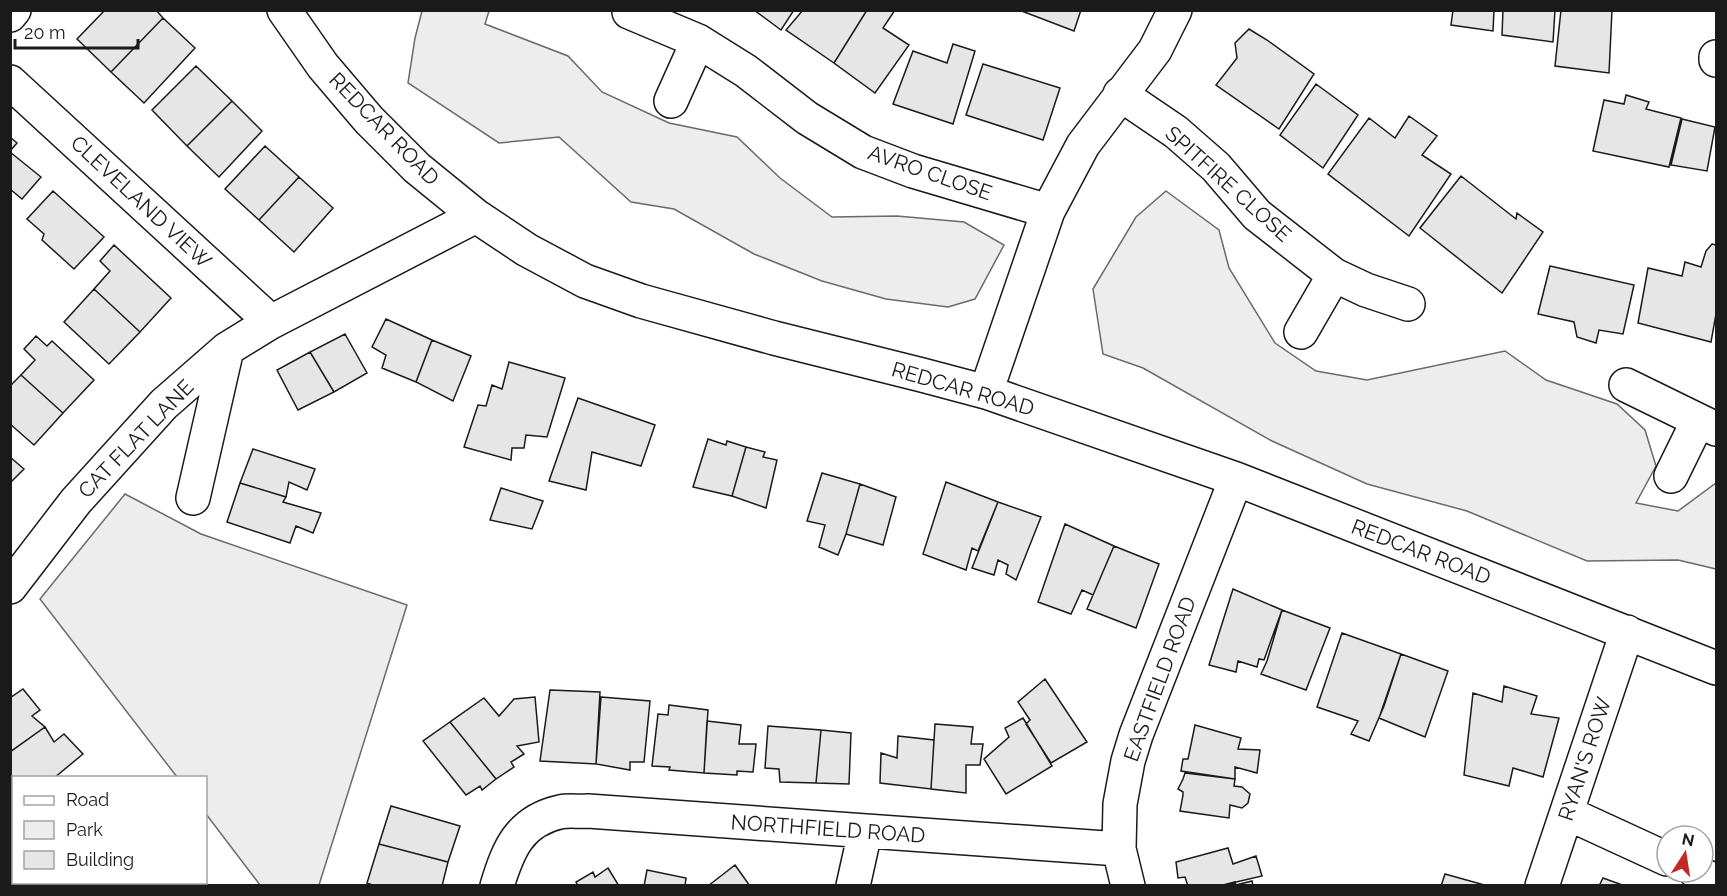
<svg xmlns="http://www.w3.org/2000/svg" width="1727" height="896" font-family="Raleway,sans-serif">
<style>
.green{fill:#ededed;stroke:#6a6a6a;stroke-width:1.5}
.building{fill:#e6e6e6;stroke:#1a1a1a;stroke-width:1.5}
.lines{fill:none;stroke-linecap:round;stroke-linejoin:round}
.minor-casing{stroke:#1a1a1a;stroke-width:36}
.minor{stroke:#fff;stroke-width:33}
.labels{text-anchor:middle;stroke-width:4.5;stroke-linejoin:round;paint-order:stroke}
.street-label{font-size:21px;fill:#1a1a1a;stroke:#fff}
</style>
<rect width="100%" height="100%" fill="#fff"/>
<path class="green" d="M422,11H489L485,24L568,56L602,92L669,123L737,137L780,178L832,217L897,216L964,222L1004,245L975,299L948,307L886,299L822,281L754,254L674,209L631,202L559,137L499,143L408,83L415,38Z
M1166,191L1219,230L1229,268L1275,343L1316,371L1367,380L1505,351L1546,380L1617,404L1645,430L1656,466L1636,503L1678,511L1716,483V569L1678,560L1587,561L1467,511L1367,484L1272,441L1143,368L1103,354L1093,289L1136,217Z
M125,494L201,534L407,605L319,885H260L206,814V778L177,777L40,599Z"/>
<path class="building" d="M105,10H156L163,18L111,72L77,39Z
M754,10H794L781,30Z
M803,10H867L834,63L786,30Z
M867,10H895L883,28L909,45L875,93L834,63Z
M1019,10H1081L1074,31Z
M1453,10H1494L1493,31L1451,25Z
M1503,10H1555L1553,42L1502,35Z
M1561,10H1612L1609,73L1555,66Z
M163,18L195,48L144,103L111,72Z
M1249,29L1267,40L1314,74L1279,129L1216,85L1237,58L1235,43Z
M953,44L975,51L953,124L893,104L913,51L947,63Z
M983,64L1060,88L1043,140L966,115Z
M196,66L232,101L187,146L152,110Z
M1316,84L1358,115L1323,168L1280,135Z
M1626,95L1649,102L1646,109L1681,118L1669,167L1593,151L1604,100L1624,104Z
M232,101L262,131L219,177L187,146Z
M1409,116L1437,136L1422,155L1451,174L1409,236L1328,174L1369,118L1395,138Z
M1682,119L1715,127L1707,171L1671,165Z
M10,137L17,143L10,151Z
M265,146L299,177L259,220L225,189Z
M10,152L41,177L22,199L10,189Z
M1461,176L1516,219L1517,213L1543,232L1502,293L1420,228Z
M299,177L333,208L294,252L259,220Z
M53,191L104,237L74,269L42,240L44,234L27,219Z
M1712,244L1716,245V314L1711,342L1638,323L1648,268L1682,276L1685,262L1701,267L1706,251Z
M114,245L171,298L140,332L94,289L110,271L100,261Z
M1550,266L1634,285L1623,334L1599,330L1596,343L1577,337L1574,322L1538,314Z
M94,289L140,332L109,364L64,322Z
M386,319L432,340L416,382L382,368L386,355L372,347Z
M345,334L367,373L334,392L310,352Z
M36,336L47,346L52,341L94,380L63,413L21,375L35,360L24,349Z
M432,340L471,356L453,401L416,382Z
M310,352L334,392L298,410L277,370Z
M509,362L565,378L547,437L526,435L524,448H512L511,460L464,447L478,405L486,406L492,385L502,389Z
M21,375L63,413L34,445L10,424V386Z
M578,398L655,425L641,466L592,452L586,490L549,481Z
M708,439L726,445L727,441L746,447L732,496L693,487Z
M746,447L765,452L763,457L777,460L766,508L732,496Z
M253,449L315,469L307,490L289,482L286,497L240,483Z
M10,457L24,469L10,483Z
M822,473L860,484L846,534L838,555L819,547L825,525L807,521Z
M946,482L998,502L978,551L972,548L966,570L923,554Z
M240,483L286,497L283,502L321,513L313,533L296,526L290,543L227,522Z
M860,484L896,497L883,545L846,534Z
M501,488L543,501L532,529L490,520Z
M998,502L1041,517L1016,580L1006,574L1008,565L998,560L994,575L972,568Z
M1065,524L1114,546L1093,595L1082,590L1071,614L1038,602Z
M1114,546L1159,564L1136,628L1087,609Z
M1233,589L1282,610L1264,660L1259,659L1257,667L1238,661L1236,672L1209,665Z
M1282,610L1330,628L1306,690L1261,674L1267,661Z
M1342,633L1401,654L1384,706L1369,741L1351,734L1358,721L1317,707Z
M1401,654L1448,671L1425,737L1379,718Z
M1045,679L1087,742L1051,763L1026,724L1030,720L1018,702Z
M1504,686L1537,696L1531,714L1559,718L1543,777L1513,768L1509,786L1464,775L1473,693L1502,702Z
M23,689L40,710L32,716L45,727L10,752V698Z
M550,690L600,692L596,764L540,761Z
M535,697L539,742L517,746L524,754L511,762L514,767L496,779L450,722L484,698L499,716L514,699Z
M601,697L650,701L644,762H630V770L596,764Z
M669,705L708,710L704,773L669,770L670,767L652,766L658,714L668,715Z
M1023,718L1052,766L1006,794L984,759L1009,737L1005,728Z
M707,721L741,725L739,744H756L753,772L737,771V775L704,773Z
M450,722L496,779L482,790L480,786L466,795L423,741Z
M935,724L973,727L971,744H983L980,765H966V793L931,789Z
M1195,725L1241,738L1238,749L1260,750L1257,773L1235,767V779L1181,771L1183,759H1188Z
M768,726L821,730L816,783L780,782L779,769L765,768Z
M45,727L54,742L64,734L83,754L54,778H14V805L10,801V752Z
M821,730L851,733L849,784L816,783Z
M898,736L934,740L931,789L880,783L881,753L897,758Z
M1185,773L1235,779L1234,786L1242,787L1250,794L1248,803L1242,808L1230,805L1229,818L1180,811L1183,795V792L1178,789L1183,779Z
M391,806L460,826L448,862L379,844Z
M379,844L448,862L442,886H375L367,883Z
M1228,848L1233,864L1256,856L1262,876L1219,886H1188L1185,877L1178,878L1176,862Z
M735,865L750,886H708Z
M608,868L619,886H578L576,882L593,872L595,877Z
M647,870L686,878L685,886H644Z
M1445,874L1488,886H1441Z
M1603,878L1625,886H1599Z
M1252,881L1253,886H1219L1235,882L1236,885Z
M74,882H107L104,886H77Z
M147,882H185L181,886H143Z"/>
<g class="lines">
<defs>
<path id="minor" d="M284,10L323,66L369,120L417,168L476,216L527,250L585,281L641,301L774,338L922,375L986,392L1236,479L1716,668
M629,12L698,41L746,71L807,118L863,152L913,171L1048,211
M10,15L14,10
M1716,60V57
M10,82L271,322
M1120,94L1176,132L1216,167L1257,215L1334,275L1366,290L1408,304
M671,101L698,41
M1301,332L1334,275
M1626,385L1716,429
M986,392L1048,211L1083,145L1155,50L1175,10
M1671,476L1698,421
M193,498L227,349
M10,587L76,501L164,404L227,349L271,322L476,216
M1567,813L1667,859
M1696,872L1716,881
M10,879L16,886
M497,886C508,850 519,821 560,812C569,810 579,812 588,811L1119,849
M853,886L865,832
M1128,886L1119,849L1120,804L1128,761L1136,735L1236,479
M1542,886L1627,632"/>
</defs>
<use href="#minor" class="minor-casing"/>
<use href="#minor" class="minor"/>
</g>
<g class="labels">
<g class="street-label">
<text transform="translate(384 129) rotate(46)" y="7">REDCAR ROAD</text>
<text transform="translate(930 173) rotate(19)" y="7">AVRO CLOSE</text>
<text transform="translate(1228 184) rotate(42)" y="7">SPITFIRE CLOSE</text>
<text transform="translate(141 202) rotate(43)" y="7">CLEVELAND VIEW</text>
<text transform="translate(963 389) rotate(16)" y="7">REDCAR ROAD</text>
<text transform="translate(136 439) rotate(-46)" y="7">CAT FLAT LANE</text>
<text transform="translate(1421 552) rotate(21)" y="7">REDCAR ROAD</text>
<text transform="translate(1160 679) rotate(-70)" y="7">EASTFIELD ROAD</text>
<text transform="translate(1585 759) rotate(-72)" y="7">RYAN'S ROW</text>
<text transform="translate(828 829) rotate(4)" y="7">NORTHFIELD ROAD</text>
</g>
</g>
<rect width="1727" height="896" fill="none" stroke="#1a1a1a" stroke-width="24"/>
<rect x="12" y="776" width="195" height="108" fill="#ffffff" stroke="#a3a3a3" stroke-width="1.5"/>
<rect x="24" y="796" width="30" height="9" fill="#ffffff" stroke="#a3a3a3" stroke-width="1.5"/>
<text x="66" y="806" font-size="18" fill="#1a1a1a">Road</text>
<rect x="24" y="821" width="30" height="18" fill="#ededed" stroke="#a3a3a3" stroke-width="1.5"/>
<text x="66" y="836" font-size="18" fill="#1a1a1a">Park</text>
<rect x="24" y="851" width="30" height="18" fill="#e6e6e6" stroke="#a3a3a3" stroke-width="1.5"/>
<text x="66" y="866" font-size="18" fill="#1a1a1a">Building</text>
<g transform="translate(1685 854) rotate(12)"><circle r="28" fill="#ffffff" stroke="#a3a3a3" stroke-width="1.5"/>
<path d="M0-4.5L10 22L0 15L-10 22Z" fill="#c62828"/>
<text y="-9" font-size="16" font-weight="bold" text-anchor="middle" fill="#1a1a1a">N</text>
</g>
<path d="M15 39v9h123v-9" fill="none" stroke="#1a1a1a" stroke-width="3"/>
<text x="24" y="39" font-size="18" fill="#1a1a1a" stroke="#ffffff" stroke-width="4.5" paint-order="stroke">20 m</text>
</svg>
